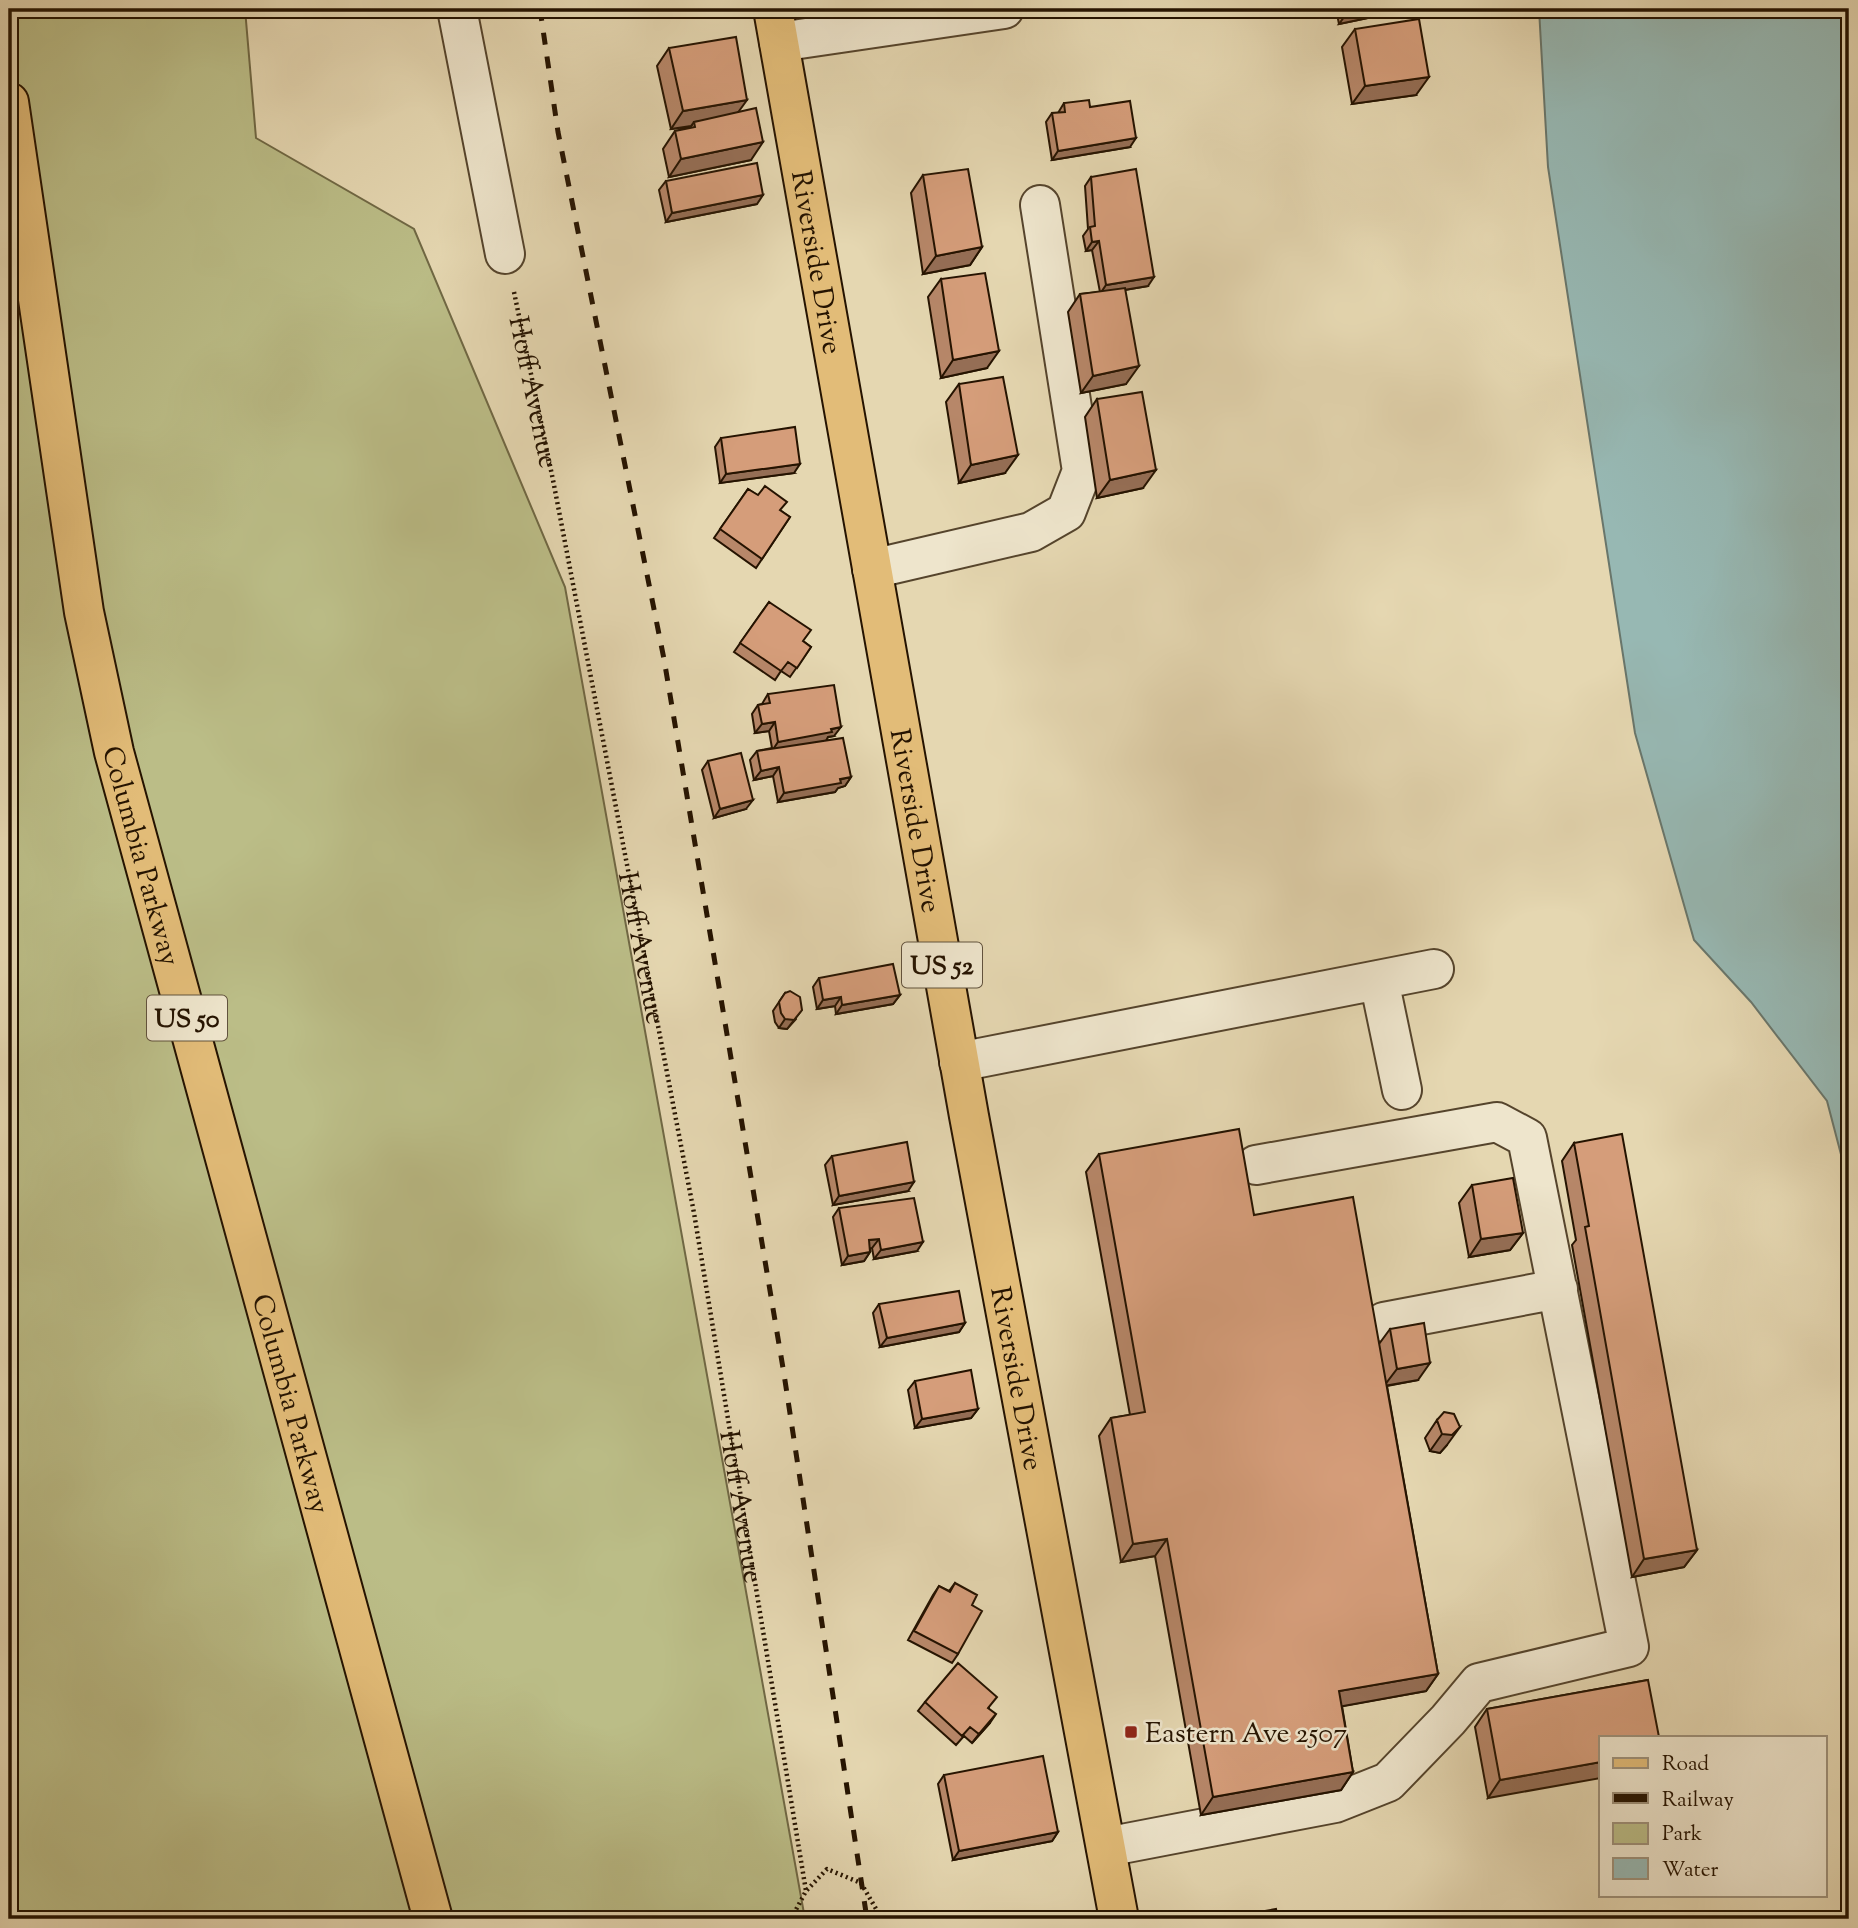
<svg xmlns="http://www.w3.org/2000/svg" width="1858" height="1928" font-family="'Sorts Mill Goudy',serif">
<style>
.green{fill:#bbbd87;stroke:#706844;stroke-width:2}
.water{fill:#97b8b3;stroke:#69766b;stroke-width:2}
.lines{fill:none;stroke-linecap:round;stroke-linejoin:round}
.minor-casing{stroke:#55442c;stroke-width:42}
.major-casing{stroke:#251300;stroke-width:42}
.highway-casing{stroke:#251300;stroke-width:42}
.path{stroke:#251300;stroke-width:4.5;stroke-dasharray:2 3.5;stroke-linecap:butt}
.minor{stroke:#eee5cc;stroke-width:38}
.major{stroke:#e2bc78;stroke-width:38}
.highway{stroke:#e2bc78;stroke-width:38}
.rail{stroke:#251300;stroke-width:5;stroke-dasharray:12 12;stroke-linecap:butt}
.wall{fill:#b78769;stroke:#251300;stroke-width:2}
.shaded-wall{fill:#956e55;stroke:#251300;stroke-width:2}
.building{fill:#d59d7a;stroke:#251300;stroke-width:2}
.poi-dot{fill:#8f2418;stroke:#eee5cc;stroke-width:2.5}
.labels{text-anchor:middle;stroke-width:5;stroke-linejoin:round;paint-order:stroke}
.shield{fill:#eee5cc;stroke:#61523d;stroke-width:2}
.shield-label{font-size:26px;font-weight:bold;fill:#251300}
.street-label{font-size:28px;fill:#251300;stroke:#eee5cc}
.poi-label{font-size:28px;fill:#251300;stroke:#eee5cc;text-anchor:start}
</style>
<rect width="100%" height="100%" fill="#e5d7b1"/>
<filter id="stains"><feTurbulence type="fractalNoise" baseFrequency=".00286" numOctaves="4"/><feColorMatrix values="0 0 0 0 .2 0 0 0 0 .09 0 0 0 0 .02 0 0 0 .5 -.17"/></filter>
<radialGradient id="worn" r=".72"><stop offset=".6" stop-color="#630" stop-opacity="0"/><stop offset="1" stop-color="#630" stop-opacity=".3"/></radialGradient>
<path class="green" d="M9,9H245L256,138L414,229L565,587L805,1919H9Z"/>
<path class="water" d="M1539,9H1849V1185L1827,1101L1751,1002L1694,940L1635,733L1548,167Z"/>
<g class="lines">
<defs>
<path id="minor" d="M457,9L505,254
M779,42L1004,9
M872,569L1031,532L1066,512L1082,471L1040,205
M1379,980L1402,1090
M959,1062L1434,969
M1384,1322L1558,1289
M1106,1847L1335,1803L1388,1782L1448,1720L1479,1683L1629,1647L1527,1138L1497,1122L1256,1165"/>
<g id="major">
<path id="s2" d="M773,9L969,1116L1119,1919"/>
</g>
<g id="highway">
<path id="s3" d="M9,102L84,612L114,752L433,1919"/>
</g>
</defs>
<use href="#minor" class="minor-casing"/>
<use href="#major" class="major-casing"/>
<use href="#highway" class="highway-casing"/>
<g class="path">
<path id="s1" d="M514,292L553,480L694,1213L806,1891"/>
<path d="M791,1919L806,1891L827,1869L861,1883L882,1919"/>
</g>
<use href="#minor" class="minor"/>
<use href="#major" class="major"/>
<use href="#highway" class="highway"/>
<path class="rail" d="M540,9L558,132L664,659L784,1374L867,1919"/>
</g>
<path class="wall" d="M1336,9H1398L1396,12L1339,24Z
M1355,29L1416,95L1352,104L1342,47Z
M669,48L739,112L751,160L669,177L663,149L675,131L689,128L691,126L671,129L657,66Z
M1064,103L1090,107L1130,147L1052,160L1046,122L1052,113H1058Z
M923,175L982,247L970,265L923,274L911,193Z
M1091,177L1148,286L1125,290L1126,384L1081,393L1068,312L1080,294L1100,292L1092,250L1086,251L1083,236L1088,229L1085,186Z
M666,181L757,204L666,222L659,190Z
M941,279L987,368L941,378L928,297Z
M959,384L1005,473L959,483L946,402Z
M1097,399L1143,488L1097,498L1085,417Z
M721,438L794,473L720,483L715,447Z
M748,489L790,517L756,568L714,538Z
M769,602L803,641L811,647L790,677L781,671L775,680L734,652Z
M768,694L834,736L828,737L826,740L851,777L845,786L838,788L835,792L778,802L773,776L754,780L750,760L757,751L772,748L769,731L755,733L752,714L758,705L762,704Z
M708,761L746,809L714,818L702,770Z
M819,978L900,995L893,1004L836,1014L835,1006L817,1009L813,987Z
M785,993L796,1019L787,1029L779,1028L775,1022L773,1011Z
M1574,1143L1697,1550L1684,1567L1632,1577L1572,1245L1576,1240L1562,1161Z
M1099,1154L1254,1215L1379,1344L1390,1329L1418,1380L1387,1386L1438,1674L1426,1691L1342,1706L1353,1772L1341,1790L1201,1815L1155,1556L1121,1562L1099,1436L1111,1418L1130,1415L1086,1172Z
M832,1156L908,1191L833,1205L825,1165Z
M1472,1185L1523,1233L1510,1250L1469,1257L1459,1203Z
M839,1208L917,1251L874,1259L872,1248H870V1252L864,1261L842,1265L833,1217Z
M879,1304L965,1323L959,1332L880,1347L873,1313Z
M915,1381L978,1409L971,1418L915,1428L908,1390Z
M1437,1420L1447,1445L1440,1453L1430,1451L1425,1438Z
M955,1583L972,1605L958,1654L952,1663L908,1640L933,1595L939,1586L949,1591Z
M1648,1680L1488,1798L1475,1727L1487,1709Z
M925,1702L989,1708L990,1723L972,1743L964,1736L956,1745L918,1711Z
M944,1775L1058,1832L1052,1841L953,1860L938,1784Z"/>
<path class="shaded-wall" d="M1350,9H1398L1396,12L1339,24Z
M1429,77L1416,95L1352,104L1365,86Z
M747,100L734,118L694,122L691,126L671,129L683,111Z
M1136,138L1130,147L1052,160L1058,151Z
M763,142L751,160L669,177L681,159Z
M763,195L757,204L666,222L672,213Z
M1099,241L1092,250L1086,251L1092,242Z
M982,247L970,265L923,274L936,256Z
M1154,277L1148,286L1100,294L1106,285Z
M999,351L987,368L941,378L953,360Z
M1139,366L1126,384L1081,393L1093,376Z
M1018,455L1005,473L959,483L971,465Z
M800,464L794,473L720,483L726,474Z
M1156,470L1143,488L1097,498L1110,480Z
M775,722L769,731L755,733L762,724Z
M841,727L834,736L828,737L826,741L772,751L778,742Z
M779,767L773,776L754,780L761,771Z
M851,777L845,786L838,788L835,792L778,802L784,793Z
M753,800L746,809L714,818L720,809Z
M900,995L893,1004L836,1014L842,1005Z
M841,997L835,1006L817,1009L823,1000Z
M802,1010L787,1029L779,1028L785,1019Z
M914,1182L908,1191L833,1205L839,1196Z
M1523,1233L1510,1250L1469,1257L1481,1239Z
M879,1239L872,1248L862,1249L869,1240Z
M923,1242L917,1251L874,1259L881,1250Z
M870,1252L864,1261L842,1265L848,1256Z
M965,1323L959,1332L880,1347L887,1338Z
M1430,1363L1418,1380L1384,1386L1397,1369Z
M978,1409L971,1418L915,1428L922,1419Z
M1460,1427L1447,1445L1440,1453L1430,1451L1442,1434Z
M1167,1539L1155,1556L1121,1562L1133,1544Z
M1697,1550L1684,1567L1632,1577L1644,1559Z
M1438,1674L1426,1691L1327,1709L1339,1691Z
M996,1714L990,1723L972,1743L979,1734Z
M1601,1762V1778L1488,1798L1500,1780Z
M1353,1772L1341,1790L1201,1815L1213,1797Z
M1058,1832L1052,1841L953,1860L959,1851Z"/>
<path class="building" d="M1419,19L1429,77L1365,86L1355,29Z
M736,37L747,100L683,111L669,48Z
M1089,100L1090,107L1130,101L1136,138L1058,151L1052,113L1065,112L1064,103Z
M756,108L763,142L681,159L675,131L695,127L694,122Z
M757,163L763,195L672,213L666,181Z
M968,169L982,247L936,256L923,175Z
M1136,169L1154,277L1106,285L1099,241L1092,242L1090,227L1095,226L1091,177Z
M985,273L999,351L953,360L941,279Z
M1125,288L1139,366L1093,376L1080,294Z
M1003,377L1018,455L971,465L959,384Z
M1142,392L1156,470L1110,480L1097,399Z
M795,427L800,464L726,474L721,438Z
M765,486L787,502L780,510L790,517L762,559L720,529L748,489L758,495Z
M769,602L811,630L803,641L811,647L797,668L788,662L781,671L740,643Z
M834,685L841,727L831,729L832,732L778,742L775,722L762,724L758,705L770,703L768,694Z
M843,738L851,777L840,779L841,783L784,793L779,767L761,771L757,751Z
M741,753L753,800L720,809L708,761Z
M893,964L900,995L842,1005L841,997L823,1000L819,978Z
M790,991L800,997L802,1010L794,1020L785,1019L781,1013L779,1002L785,993Z
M1239,1129L1254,1215L1353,1197L1438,1674L1339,1691L1353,1772L1213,1797L1167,1539L1133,1544L1111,1418L1145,1412L1099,1154Z
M1622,1134L1697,1550L1644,1559L1585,1227L1589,1226L1574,1143Z
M907,1142L914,1182L839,1196L832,1156Z
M1513,1178L1523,1233L1481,1239L1472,1185Z
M914,1198L923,1242L881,1250L879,1239L869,1240L870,1252L848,1256L839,1208Z
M959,1291L965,1323L887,1338L879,1304Z
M1424,1323L1430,1363L1397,1369L1390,1329Z
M971,1370L978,1409L922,1419L915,1381Z
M1444,1412L1454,1414L1460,1427L1452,1435L1442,1434L1437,1420Z
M955,1583L977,1595L972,1605L982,1611L958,1654L914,1631L939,1586L950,1592Z
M958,1663L997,1697L988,1708L996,1714L979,1734L970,1727L962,1736L925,1702Z
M1648,1680L1659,1737H1601V1762L1500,1780L1487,1709Z
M1043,1756L1058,1832L959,1851L944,1775Z
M1276,1909L1278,1919H1219Z"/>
<rect class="poi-dot" x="1124" y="1725" width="14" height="14" rx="3.5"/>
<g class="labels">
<g class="shield">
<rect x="902" y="942.5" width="80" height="45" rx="5"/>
<rect x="147" y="995.5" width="80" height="45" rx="5"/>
</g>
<g class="shield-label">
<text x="942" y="974">US 52</text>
<text x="187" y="1027">US 50</text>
</g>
<g class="street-label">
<text dy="10" stroke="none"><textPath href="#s2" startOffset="257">Riverside Drive</textPath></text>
<text dy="10" stroke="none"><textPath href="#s1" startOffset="102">Hoff Avenue</textPath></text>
<text dy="10" stroke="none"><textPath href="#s2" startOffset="824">Riverside Drive</textPath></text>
<text dy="10" stroke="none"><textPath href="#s3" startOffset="766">Columbia Parkway</textPath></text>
<text dy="10" stroke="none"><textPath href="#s1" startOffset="668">Hoff Avenue</textPath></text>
<text dy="10" stroke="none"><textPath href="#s2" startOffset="1391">Riverside Drive</textPath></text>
<text dy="10" stroke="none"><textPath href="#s3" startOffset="1334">Columbia Parkway</textPath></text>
<text dy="10" stroke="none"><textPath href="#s1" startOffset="1236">Hoff Avenue</textPath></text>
</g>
<g class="poi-label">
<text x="1145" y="1742">Eastern Ave 2507</text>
</g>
</g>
<rect width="1858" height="1928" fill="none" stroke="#e5d7b1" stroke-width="35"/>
<rect x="10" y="10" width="1837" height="1907" fill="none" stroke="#251300" stroke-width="3.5"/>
<rect x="18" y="18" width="1823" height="1893" fill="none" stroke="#251300" stroke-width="2"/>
<rect x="1599" y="1736" width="228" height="161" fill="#eee5cc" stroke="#9e917a" stroke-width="2"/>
<rect x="1613" y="1758" width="35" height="10" fill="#e2bc78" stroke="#9e917a" stroke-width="2"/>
<text x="1662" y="1770" font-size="21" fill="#251300">Road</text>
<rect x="1613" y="1793" width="35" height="10" fill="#251300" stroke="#9e917a" stroke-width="2"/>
<text x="1662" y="1806" font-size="21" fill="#251300">Railway</text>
<rect x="1613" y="1823" width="35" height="21" fill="#bbbd87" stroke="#9e917a" stroke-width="2"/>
<text x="1662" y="1840" font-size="21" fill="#251300">Park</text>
<rect x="1613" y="1858" width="35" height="21" fill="#97b8b3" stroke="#9e917a" stroke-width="2"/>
<text x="1662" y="1876" font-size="21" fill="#251300">Water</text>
<rect width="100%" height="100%" filter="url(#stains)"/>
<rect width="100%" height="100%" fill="url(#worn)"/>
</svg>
